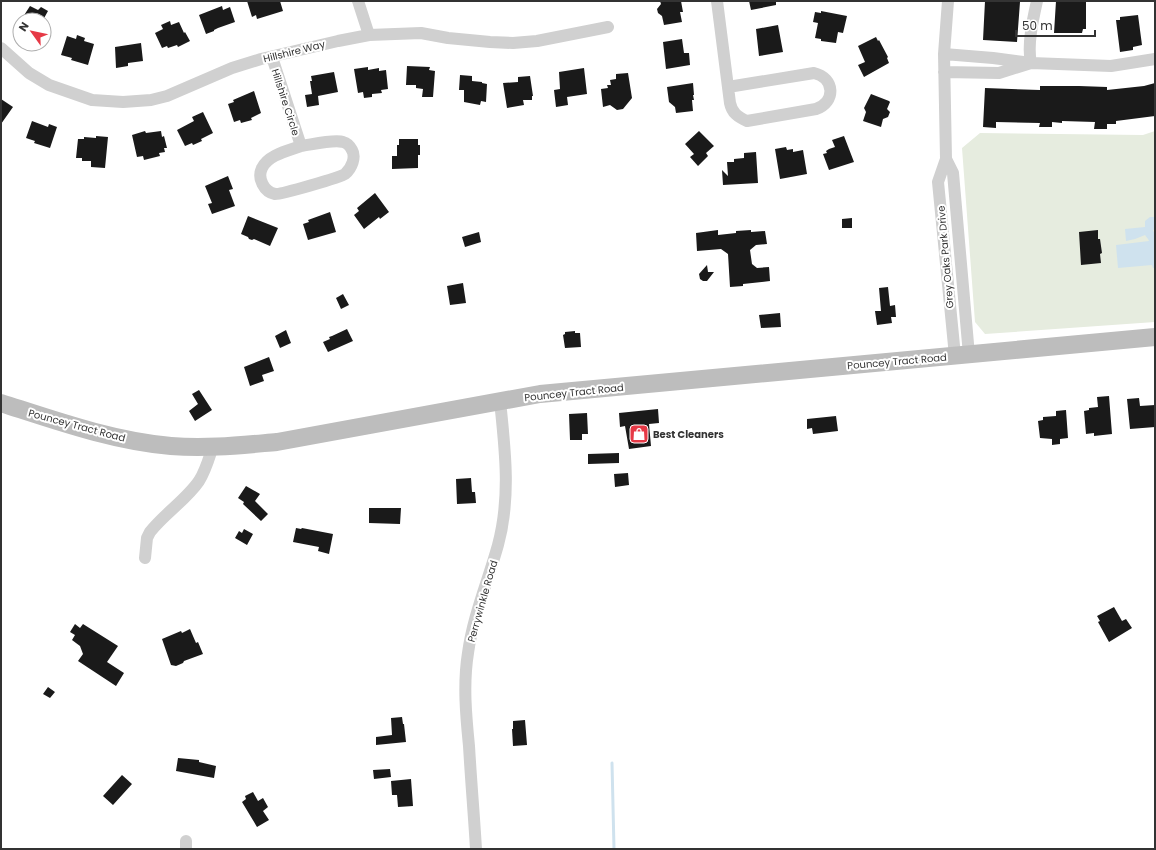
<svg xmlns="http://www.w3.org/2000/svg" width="1156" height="850" font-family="Poppins,sans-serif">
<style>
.green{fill:#e6ecdf}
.water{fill:#cfe2ee}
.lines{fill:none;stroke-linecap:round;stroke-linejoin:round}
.stream{stroke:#cfe2ee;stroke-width:3}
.building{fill:#1a1a1a}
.street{stroke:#d0d0d0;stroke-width:12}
.secondary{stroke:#bdbdbd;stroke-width:18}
.labels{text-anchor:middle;stroke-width:4;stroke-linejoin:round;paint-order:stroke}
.street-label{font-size:10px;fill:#333;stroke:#fff}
.poi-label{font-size:10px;font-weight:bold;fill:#333;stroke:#fff;text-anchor:start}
</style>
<rect width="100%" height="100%" fill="#fff"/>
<path class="green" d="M1155,131V322L985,334L975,322L962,148L980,133L1143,135Z"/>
<path class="water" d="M1150,217H1155V229L1153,230L1155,235V268H1153L1152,265L1118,268L1116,245L1149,241L1148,239L1145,235L1135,239L1126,241L1125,229L1145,227V221Z"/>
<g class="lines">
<path class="stream" d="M612,763L614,849"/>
</g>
<path class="building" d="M247,1H280L283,11L257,19L256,15L252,17Z
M660,1H681L683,12H680L682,22L664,25L662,16L658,13L657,9L661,4Z
M749,1H776V5L751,10Z
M985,1L1020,2L1017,42L983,40Z
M1056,1H1086V29H1083L1082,33H1054Z
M30,6L38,10L41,7L48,11L43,20H21Z
M222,6L223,10L230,7L235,22L218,28L214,30V31L206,34L199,15Z
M821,11L847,16L843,33L838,32L836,43L821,41V39L815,38L818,23L813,22L815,12L821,13Z
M1138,15L1142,45L1133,47V50L1120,52L1116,20H1120V17Z
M170,21L171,25L179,22L184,33L185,32L190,41L178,47L177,45L168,48L167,46L162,48L155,33L163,29L161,25Z
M778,25L783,52L759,56L756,29Z
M77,35L85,38L84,41L94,44L88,65L71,60L72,58L61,55L67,36L76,39Z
M876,37L878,41L879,40L888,57L887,58L889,63L864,77L858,65L865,62L858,46Z
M682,39L684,53H689L690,65L666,69L663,42Z
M141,43L143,61L128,63V66L116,68L115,47Z
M407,66L430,67L429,70L435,71L433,97H422L423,89L416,88V85H406Z
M368,67V70L379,68V71L386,70L388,89L381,90L382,93L372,94V97L364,98L363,92L358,93L354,69Z
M584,68L587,94L567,97L568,105L556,107L554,90L560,89L559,72Z
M334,72L338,92L318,96L319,105L307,107L305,95L312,94L310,81H312L311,76Z
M628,73L632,98L623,109L617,110L610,105L603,107L601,89L608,88L607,85H611L610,80L616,79V74Z
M460,75L472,76V81L482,82V83L487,84L486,102L481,101L480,105L464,102V90H459Z
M530,76L533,96H532V100H523L524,105L507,108L503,83L518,82V77Z
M693,83L694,95H693L694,100H692L693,111L676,113L675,107L669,102L667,87Z
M1155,83V116L1116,121V124H1107V129H1094L1095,122L1062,121V123L1052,122V127H1039L1040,123L996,122V128L983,127L985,88L1040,90V86H1079L1107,87V90L1144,86Z
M254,91L261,113L251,118L252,120L241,123L240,120L234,122L228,104L234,102L233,100Z
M871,94L889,101L890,102L887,109L890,112L888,117L883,119L881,127L863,121L866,112L864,108Z
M1,99L13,107L1,124Z
M203,112L213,133L201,139L202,141L193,145L192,143L185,146L177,130L194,121L192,117Z
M32,121L48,127L49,124L57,127L50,148L34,143L35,141L26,138Z
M145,131L146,133L161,131L162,137L164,136L167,148H164L165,152L159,153L160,156L144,160L143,156L137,157L132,135Z
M699,131L714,146L706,153L708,156L698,166L690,157L694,154L685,144Z
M96,136L108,137L105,168L91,167V161H82V158H76L78,139H84V137L96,138Z
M844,136L854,162L829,170L823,154L827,153L826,151L829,149L835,147L832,140Z
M399,139H418V145H420V155H418V168L392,169V156H397V145H399Z
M786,147L787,150L793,149V152L803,150L807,174L780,179L775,149Z
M756,152L758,183L723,185L722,170L728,176L727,162H734V159L744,158V153Z
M228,176L233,189L229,190L235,206L212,214L208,204L212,203L205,186Z
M375,193L389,212L380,219L379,217L364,229L354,215L359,211L357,208Z
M330,212L336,232L308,240L303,224L309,222L308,220Z
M248,216L278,228L270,246L254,239L252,240L249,239L248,237L241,234Z
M852,218V228H842V219Z
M718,230V235L736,233V231L751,230V232L765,231L767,244L756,245L750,250L752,264L757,268L769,267L770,281L743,284V286L730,287L728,254L721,249L697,251L696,233Z
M1098,230V239H1100L1102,253L1100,254L1101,263L1081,265L1079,232Z
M479,232L481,242L465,247L462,237Z
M707,265L708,272H714L707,281H703L700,279L699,274Z
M463,283L466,303L450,305L447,286Z
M888,287L890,306L895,305L896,317H891L892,323L877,325L875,311H881L879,288Z
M343,294L349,305L341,309L336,298Z
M780,313L781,327L761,328L759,315Z
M347,329L353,341L328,352L323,342L330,339L329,337L332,336Z
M286,330L291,343L280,348L275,336Z
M575,331V333H580L581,347L565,348L563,335L565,334V332Z
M269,357L274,371L262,375L264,381L250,386L244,367Z
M199,390L212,410L195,421L189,411L198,404L192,394Z
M1109,396L1112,434L1094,436V433L1086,434L1084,411L1089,410V408L1098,407L1097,397Z
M1139,398L1140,406L1155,405V427L1130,429L1127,399Z
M658,409L659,423L649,424L651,446L629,449L625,426L620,427L619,413Z
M1066,410L1068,438L1060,439V444L1052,445V439L1040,438L1038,421L1043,420V417L1056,416V411Z
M587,413L588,434H582V440H570L569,414Z
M836,416L838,431L813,434L812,428L807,429V419Z
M619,453V463L588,464V454Z
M628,473L629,485L615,487L614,474Z
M471,478L472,492H475L476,503L457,504L456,479Z
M246,486L260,494L255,501L268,514L261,521L243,504L244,502L238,498Z
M369,508H401L400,524L369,523Z
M296,528L301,529L302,528L333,534L329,554L318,551L319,547L293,542Z
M244,529L253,534L247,545L235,538L239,531L242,533Z
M1114,607L1122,621L1126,619L1132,628L1109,642L1098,622L1100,621L1097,616Z
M75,624L80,628L83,624L118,646L107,662L124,673L116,686L78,661L83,654L80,646L72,640L75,635L70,632Z
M190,629L196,643L198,642L203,654L184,661L183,663L176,666L171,665L162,639L181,631L182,633Z
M48,687L55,692L50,698L43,694Z
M402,717L403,724H404L406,742L376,745V737L392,735L391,718Z
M525,720L527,745L513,746L512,729H513V721Z
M178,758L199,760V762L216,766L214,778L176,771Z
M390,769L391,777L374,779L373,770Z
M122,775L132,784L113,805L103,796Z
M411,779L413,806L398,807L397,795H392L391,781Z
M253,792L258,801L263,798L268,807L263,811L269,820L257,827L242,802L246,799L245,796Z"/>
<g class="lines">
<path class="street" d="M358,1L369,35
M717,1L730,103C732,113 738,117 747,121L816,109C836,102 835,78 814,73L728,87
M948,1L944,54L946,159L938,182L955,356
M1037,1C1033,19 1027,45 1031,63L1111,66L1155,59
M1,48L29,73L49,85L92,100L123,102L151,100L167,96L232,68L261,59L338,41L369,35L421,33L448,38L490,42L513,43L537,41L608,27
M944,54L993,58L1031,63L999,73L944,72
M272,57L301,146C287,151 268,155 262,168C257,178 264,192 275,194C280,195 341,177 345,174C352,168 356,157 352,150C350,146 347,143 343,142C334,139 310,145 301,146
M946,159L953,173L969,355
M145,558L147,538L150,532C164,514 186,500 199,481C206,470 209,458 213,446
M186,841V849
M476,849C474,815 471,781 469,746C466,716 463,684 468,653C473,616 488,581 498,545C511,497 505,449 500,401"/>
<path class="secondary" d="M1,403C57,421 113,441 171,446C207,449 242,445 277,442L540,394L1155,337"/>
</g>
<defs>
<symbol id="shop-square" viewBox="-11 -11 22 22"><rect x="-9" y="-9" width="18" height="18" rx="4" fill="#e63946" stroke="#fff"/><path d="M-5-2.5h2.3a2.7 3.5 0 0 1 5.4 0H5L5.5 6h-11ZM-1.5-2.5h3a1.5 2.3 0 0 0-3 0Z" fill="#fff"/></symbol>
</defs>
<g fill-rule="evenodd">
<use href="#shop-square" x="628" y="423" width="22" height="22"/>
</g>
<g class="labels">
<g class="street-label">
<text transform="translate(294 51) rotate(-14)" y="4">Hillshire Way</text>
<text transform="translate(286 102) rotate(72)" y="4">Hillshire Circle</text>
<text transform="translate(945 257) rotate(-95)" y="4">Grey Oaks Park Drive</text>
<text transform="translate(897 361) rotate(-5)" y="4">Pouncey Tract Road</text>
<text transform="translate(574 392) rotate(-6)" y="4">Pouncey Tract Road</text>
<text transform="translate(77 425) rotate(15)" y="4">Pouncey Tract Road</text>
<text transform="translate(482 601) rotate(-74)" y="4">Perrywinkle Road</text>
</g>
<g class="poi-label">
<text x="653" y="438">Best Cleaners</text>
</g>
</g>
<rect width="1156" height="850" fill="none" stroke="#333333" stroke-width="4"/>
<g transform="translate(32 32) rotate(303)"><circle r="19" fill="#ffffff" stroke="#adadad"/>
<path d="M0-3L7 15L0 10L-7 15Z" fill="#e63946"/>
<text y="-6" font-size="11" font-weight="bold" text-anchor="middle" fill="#333333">N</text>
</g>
<path d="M1016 30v6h79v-6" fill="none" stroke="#333333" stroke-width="2"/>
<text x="1022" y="30" font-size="12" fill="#333333" stroke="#ffffff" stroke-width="3" paint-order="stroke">50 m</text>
</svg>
